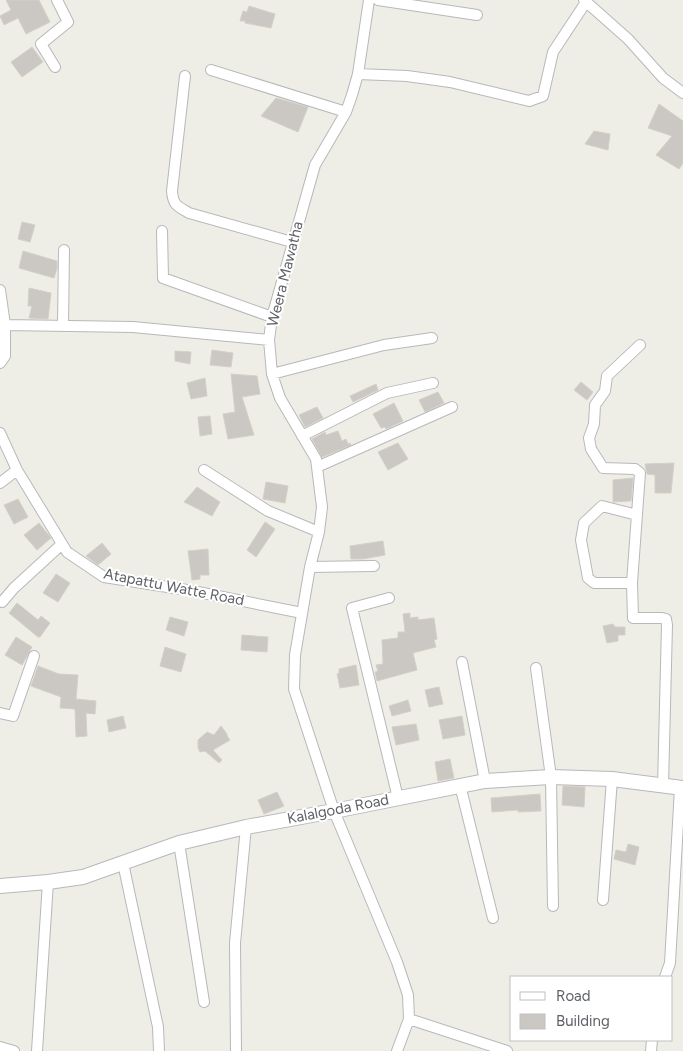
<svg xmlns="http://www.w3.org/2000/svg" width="683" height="1051" font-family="Figtree,sans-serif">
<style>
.building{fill:#cbc8c4;stroke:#d4d0c5}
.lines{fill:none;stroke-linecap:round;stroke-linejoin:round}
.minor-casing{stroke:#b7b8bc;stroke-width:12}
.tertiary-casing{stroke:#b7b8bc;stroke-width:16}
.minor{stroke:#fff;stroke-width:10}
.tertiary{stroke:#fff;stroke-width:14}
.labels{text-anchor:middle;stroke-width:4;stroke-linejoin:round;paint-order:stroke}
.street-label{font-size:15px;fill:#5e6166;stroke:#fff}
</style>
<rect width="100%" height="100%" fill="#efeee6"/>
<path class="building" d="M6,0H39L50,22L26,34L18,18L4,25L0,16L11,10Z
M249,6L275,14L271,28L245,23V21H240L243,11L247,12Z
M32,47L43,62L22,77L11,62Z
M276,98L308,107L298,132L261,116Z
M659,104L683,121V163L679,169L656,155L672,136L648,128Z
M594,131L610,134L608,150L585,144Z
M22,222L35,225L30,242L18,239Z
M23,251L57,261V268L54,278L19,268Z
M29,288L51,293L48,319L29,318L32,306H28Z
M212,350L233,353L231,367L210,365Z
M175,351L191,352L190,364L175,361Z
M231,374L257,376L260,394L242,397L254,435L228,439L223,414L235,412Z
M205,378L207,396L191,399L187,383Z
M581,382L593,392L587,400L574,390Z
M376,384L378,390L353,402L350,396Z
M438,392L444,403L425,412L419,400Z
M394,403L403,421L386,429L385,427L381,428L373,414Z
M317,407L323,418L305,427L299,415Z
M210,416L212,434L200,436L198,417Z
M338,431L342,441L346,439L348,444L350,443L351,445L322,457L312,439L325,432L326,435Z
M398,443L408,459L388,470L378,452Z
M674,463L671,493H655V475L647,474L645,464Z
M633,478L631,501L613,502V480Z
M266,482L288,486L285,503L263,499Z
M197,487L220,502L212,516L184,502Z
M18,499L28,517L14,524L4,505Z
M265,522L275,529L256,557L247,550Z
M39,523L51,538L37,550L24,535Z
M383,541L385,555L363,559H351L350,546Z
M102,543L111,554L98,565L86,556Z
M208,549L209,575H200V579L192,580L188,551Z
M56,574L70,583L58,602L43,593Z
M17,603L38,620L41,616L50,623L40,637H38L9,613Z
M410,613V618L418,617V620L434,618L437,639L434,640L436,647L413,653L417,670L377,681L375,672L378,671L376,665L383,664L382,640L398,638V632H405L403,614Z
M170,617L188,622L184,636L166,630Z
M613,624L615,627H625V635H618V641L607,643L603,626Z
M242,635L268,637L267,652L241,650Z
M16,637L32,647L22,665L5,655Z
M165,647L186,654L181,672L160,666Z
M356,665L359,685L340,688L337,674L339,673V669Z
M38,666L59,674L78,675L76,699L96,701L95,714L86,713L87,736L76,737L75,709L60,708L61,697L31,686Z
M439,687L443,704L429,707L425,690Z
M408,700L411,711L392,716L389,706Z
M123,716L126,728L109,732L107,720Z
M462,716L465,735L443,739L439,720Z
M416,724L419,740L396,745L392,727Z
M221,726L227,734V736L230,740L213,750L222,760L219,763L205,751L200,752L198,748V740L207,732L214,735Z
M450,759L454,778L438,781L435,762Z
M563,786L585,787L584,807L562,805Z
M277,792L284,806L264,814L258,800Z
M540,794L541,811L518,812V810L492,812L491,798Z
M628,844L639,847L635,865L614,859L616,850L626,852Z"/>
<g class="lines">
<defs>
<path id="minor" d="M369,0L358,74L352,95L346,112L315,165L272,317L269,340L272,374L280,398L316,459L322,507L319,532L310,567L295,655L294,689L334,811L397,962L408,995L409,1019L397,1051
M378,0L477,15
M584,0L628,39L663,78L683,93
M55,67L41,44L68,22L57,0
M211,70L346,112
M358,74L407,76L450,82L529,101L543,96L553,52L586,2
M185,76L172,191C173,205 177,206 189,213L292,242
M162,231L163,278L272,317
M0,290L5,325V356L0,363
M5,325L133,327L269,340
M63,325L64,250
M640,345L607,376L605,391L595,405L594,424L589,438L591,449L603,468L635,469L640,473L632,583L633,618H662L666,619L667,625L663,786
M272,374L384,345L432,338
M0,433L17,470L67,552L104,577L193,591L302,613
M302,436L387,393L433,383
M317,467L452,407
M204,470L268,511L319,532
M0,483L17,470
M310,567L374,566
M632,583H594L588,578L581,540L584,523L602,506L637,515
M389,598L352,608L398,798
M2,602L14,588L62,544
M462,662L485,781
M536,668L551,777L553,906
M0,713L13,716L34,656
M460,785L493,918
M179,843L204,1002
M123,863L158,1027L159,1051
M603,900L612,779
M665,977L670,963L680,788
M409,1019L507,1051
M0,1047L14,1051
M37,1051L48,882
M236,1051L235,943L246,827
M651,1051L652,1040"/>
<path id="tertiary" d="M0,886L48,882L83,877L179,843L246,827L334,811L485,781L551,777L612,779L683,788"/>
</defs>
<use href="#minor" class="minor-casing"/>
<use href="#tertiary" class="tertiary-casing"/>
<use href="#minor" class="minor"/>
<use href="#tertiary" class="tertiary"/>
</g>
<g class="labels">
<g class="street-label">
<text transform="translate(285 274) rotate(-76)" y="5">Weera Mawatha</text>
<text transform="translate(174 587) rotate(11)" y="5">Atapattu Watte Road</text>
<text transform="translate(338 809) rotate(-11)" y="5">Kalalgoda Road</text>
</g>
</g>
<rect x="510" y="976" width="162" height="65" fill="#ffffff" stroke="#bfc0c2"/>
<rect x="520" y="992" width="25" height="8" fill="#ffffff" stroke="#bfc0c2"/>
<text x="556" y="1001" font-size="15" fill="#5e6166">Road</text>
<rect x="520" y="1014" width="25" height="15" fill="#cbc8c4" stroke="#bfc0c2"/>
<text x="556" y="1026" font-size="15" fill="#5e6166">Building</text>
</svg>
